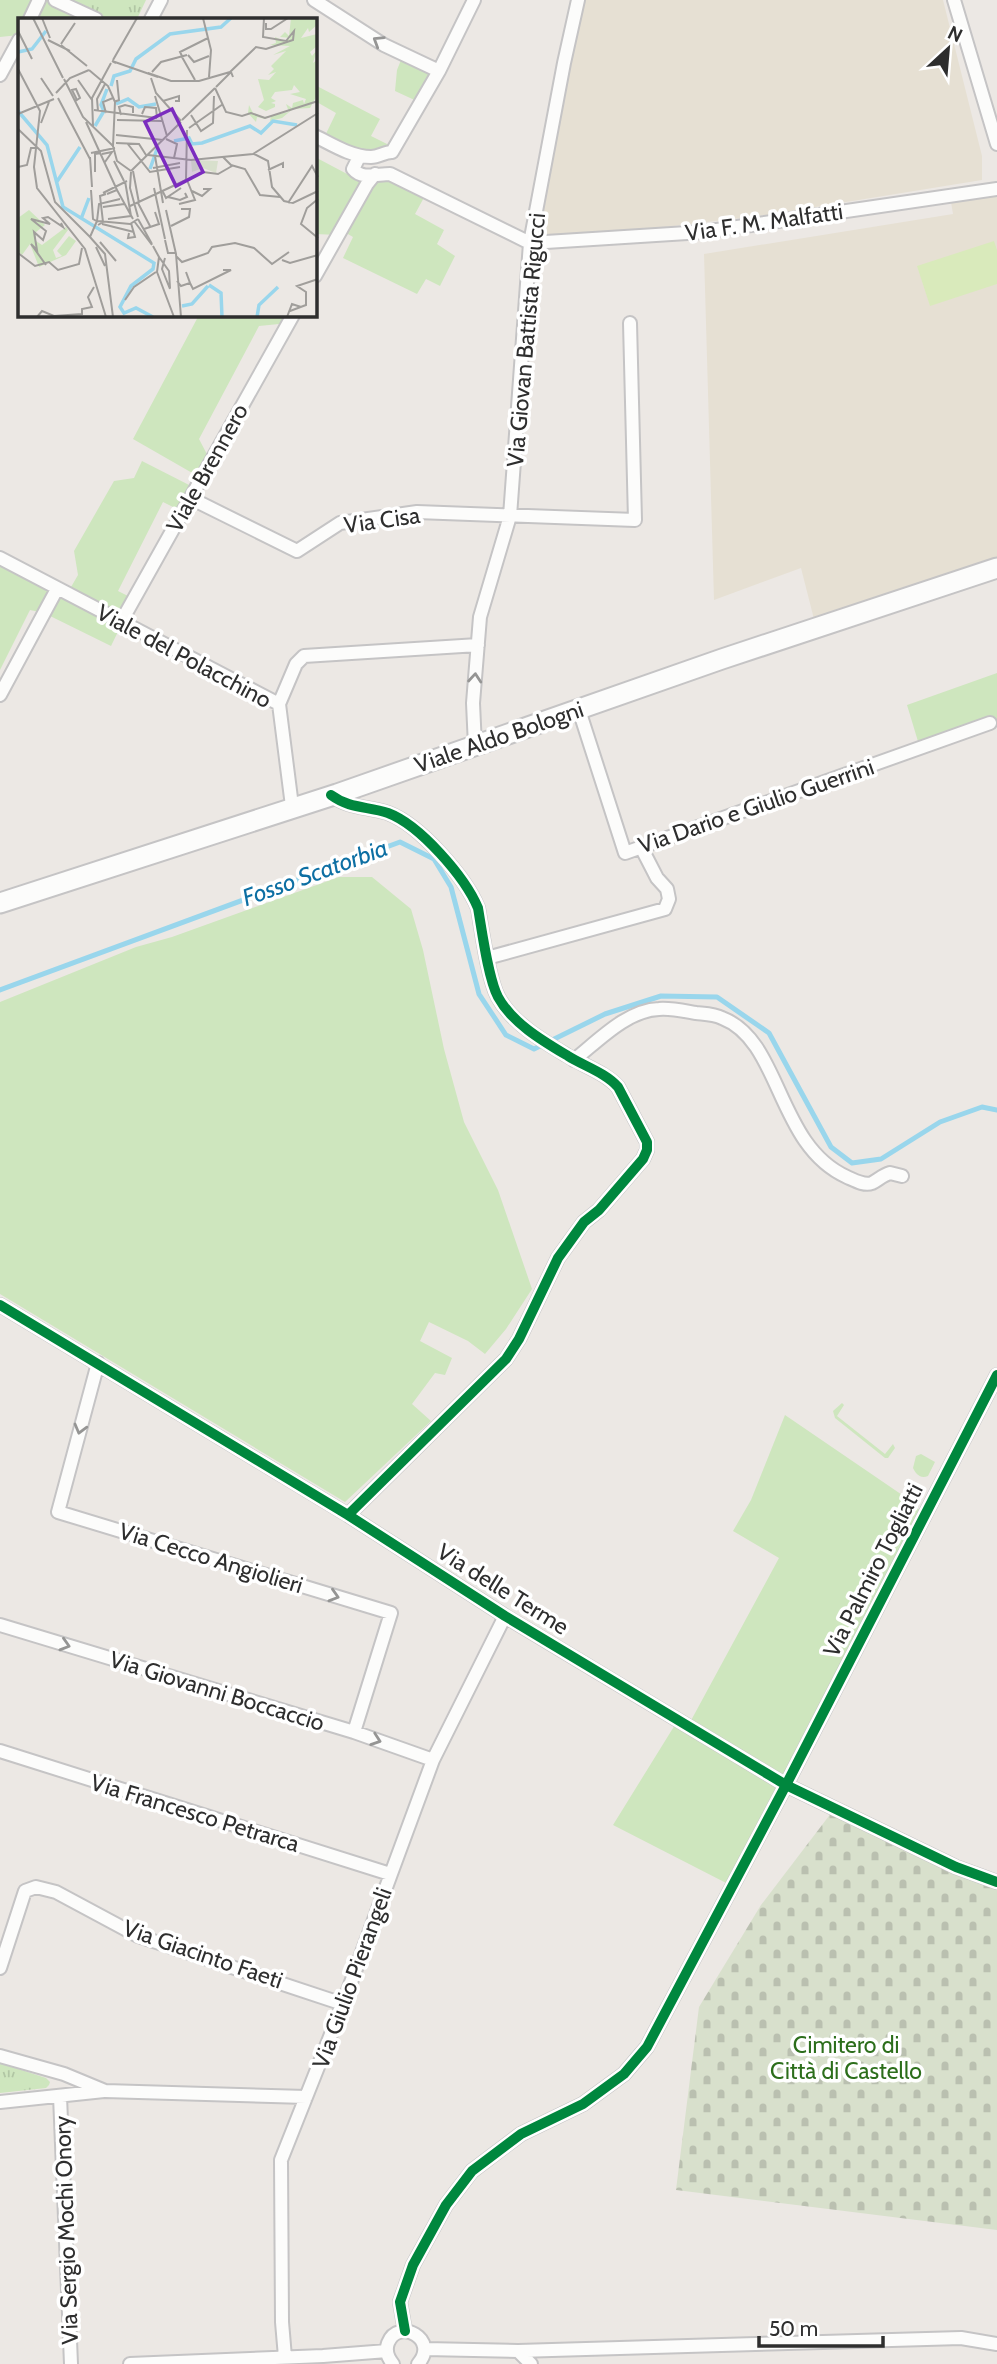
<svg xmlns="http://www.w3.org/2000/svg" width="997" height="2364" font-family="Cabin,sans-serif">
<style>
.education{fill:#e6e0d3}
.grass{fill:#cee6be}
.cemetery{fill:url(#cemetery-stones)}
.park{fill:url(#park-tufts)}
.pitch{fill:#d9eabb}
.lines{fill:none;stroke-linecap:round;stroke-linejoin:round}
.stream{stroke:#99d6ec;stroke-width:5}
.street-casing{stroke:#c5c4c5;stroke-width:16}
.secondary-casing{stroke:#c5c4c5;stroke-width:23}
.street{stroke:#fcfcfb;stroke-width:12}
.secondary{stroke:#fcfcfb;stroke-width:19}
.cycleway-casing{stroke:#fff;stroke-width:15}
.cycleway{stroke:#00873e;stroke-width:10}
.oneway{stroke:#959594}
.labels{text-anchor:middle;stroke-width:7;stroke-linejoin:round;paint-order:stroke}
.street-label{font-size:23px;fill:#2e2e2e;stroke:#fff}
.park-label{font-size:23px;fill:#2c6e1b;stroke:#fff}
.water-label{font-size:24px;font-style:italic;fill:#0d6fa3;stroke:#fff}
.inset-river{fill:none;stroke:#99d6ec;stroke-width:3.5}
.inset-road{fill:none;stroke:#a09e9b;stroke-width:2}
.view{fill:#7b2cbf;fill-opacity:0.15;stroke:#7b2cbf;stroke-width:3.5}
.inset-edge{fill:none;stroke:#2e2e2e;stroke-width:3.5}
</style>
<defs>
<pattern id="cemetery-stones" width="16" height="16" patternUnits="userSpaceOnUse" patternTransform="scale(1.75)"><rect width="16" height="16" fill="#d8e0cc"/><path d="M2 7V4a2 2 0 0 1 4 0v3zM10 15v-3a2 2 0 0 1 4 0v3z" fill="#bac0b0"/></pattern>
<pattern id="park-tufts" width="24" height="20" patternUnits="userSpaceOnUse" patternTransform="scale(1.75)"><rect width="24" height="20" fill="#cee6be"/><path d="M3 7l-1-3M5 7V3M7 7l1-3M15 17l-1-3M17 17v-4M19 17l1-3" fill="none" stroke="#b1c6a4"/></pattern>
</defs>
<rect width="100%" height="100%" fill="#ece8e4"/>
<path class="education" d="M578,0H943L982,156V180L766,215L530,243Z
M997,189V568L816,627L801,568L714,600L704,254L953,214L950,196Z"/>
<path class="grass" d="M0,0H55L96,19H19V35L0,37Z
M403,55L439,71L421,103L395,91L397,70Z
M315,85L380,119L371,136L395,148L359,157L323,140L336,113L315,101Z
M315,157L366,184L376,173L427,192L415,214L444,230L437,244L455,256L440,286L426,279L417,294L343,258L353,237L341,230L338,235L315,234Z
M199,315H293L289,323L259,326L199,439L210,460L201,478L133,439Z
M142,461L195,488L183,512L163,502L118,591L134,599L111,646L44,613L30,610L0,670V558L67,594L78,575L74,551L114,481L134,478Z
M997,673V725L990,723L920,748L907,705Z
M339,877H372L411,909L423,950L444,1049L464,1122L498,1190L532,1289L506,1329L485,1354L468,1341L429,1322L420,1341L452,1358L445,1375L435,1373L412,1404L431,1421L345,1502L0,1294V1002L136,947L172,937Z
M842,1403L844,1405L837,1416L885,1454L893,1444L895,1448L888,1458H885L835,1418L833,1411Z
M785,1415L911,1501L924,1515L732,1886L613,1825L678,1720L688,1726L779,1558L733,1531L751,1500Z
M921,1454L935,1462L928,1476C920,1479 916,1474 913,1468L916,1456Z"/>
<path class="cemetery" d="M835,1808L997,1882V2230L676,2190L699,2007L761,1905Z"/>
<path class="park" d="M55,0H146L137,19H96Z
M0,2063L46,2078L50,2082L49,2085L46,2088L0,2093Z"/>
<path class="pitch" d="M994,241L997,250V284L930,306L917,266Z"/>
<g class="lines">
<path class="stream" d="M0,990L400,842L434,859L451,887L479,994L506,1035L534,1049L605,1014L661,996L717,997L769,1033L831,1147L852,1163L881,1159L940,1122L982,1107L997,1110"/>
<defs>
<path id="street" d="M55,0L96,19
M314,0L384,45L439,71
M954,0L997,144
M30,19L39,0
M151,19L161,0
M0,75L19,40
M315,136C333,145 352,157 371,157C379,157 384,152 392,152
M392,152L439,71L474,0
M359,157L353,169C362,180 377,174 390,174L530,243L703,232L997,189
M315,276L367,184L375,174
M190,498L297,551L340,523L417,512L635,520L630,323
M0,558L279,704L292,806
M121,622L293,315
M0,695L57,589
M279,704L296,664L304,656L478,645
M579,710L625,853L990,723
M475,746L473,703L480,617L510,516L530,243L564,63L578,0
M331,795C350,809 367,806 388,813C420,825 465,877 478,908C482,931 488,978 498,997C512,1023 543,1041 568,1056C584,1066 606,1073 618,1087L647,1142V1150L643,1159L599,1210L584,1222L558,1258L519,1339L506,1359L348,1515
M487,958L665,909L669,899L667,889L657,878L641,847
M574,1060C598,1041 627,1010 659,1009C671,1008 684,1011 696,1013C705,1014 714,1014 722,1018C782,1041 776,1145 847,1177C854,1180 864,1186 872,1183C878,1180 883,1175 890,1173L902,1176
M0,1305L348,1515L505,1616L786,1785L956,1867L997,1882
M98,1363L58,1512L391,1613L354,1732
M0,1625L354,1732L433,1760
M0,1751L390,1874
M0,1968L25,1891L36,1887L56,1892L138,1936L343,2004
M0,2056L64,2074L105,2091L306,2097
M60,2096L71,2364
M0,2102L104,2091
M405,2331L400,2302L413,2265L446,2205L472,2171L521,2134L583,2104L624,2074L647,2047L786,1785L997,1375
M425,2349L518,2351L961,2338L997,2344
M518,2351L531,2364
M285,2357L282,2322L281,2160L343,2004L433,1760L505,1616
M130,2364L323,2356L387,2351
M393,2364C388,2358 385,2351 388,2343C398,2317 440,2339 418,2364"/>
<path id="secondary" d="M0,903L337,794L722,659L997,568"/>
</defs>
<use href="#street" class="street-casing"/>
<use href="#secondary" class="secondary-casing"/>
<use href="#street" class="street"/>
<use href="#secondary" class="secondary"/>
<defs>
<path id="cycleway" d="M331,795C350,809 367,806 388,813C420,825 465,877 478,908C482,931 488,978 498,997C512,1023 543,1041 568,1056C584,1066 606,1073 618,1087L647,1142V1150L643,1159L599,1210L584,1222L558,1258L519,1339L506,1359L348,1515
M0,1305L348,1515L505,1616L786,1785L956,1867L997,1882
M405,2331L400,2302L413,2265L446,2205L472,2171L521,2134L583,2104L624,2074L647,2047L786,1785L997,1375"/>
</defs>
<use href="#cycleway" class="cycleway-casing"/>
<use href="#cycleway" class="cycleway"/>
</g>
<defs><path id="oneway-chevron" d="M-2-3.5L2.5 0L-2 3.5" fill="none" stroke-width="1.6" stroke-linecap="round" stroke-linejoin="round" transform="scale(1.75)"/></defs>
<g class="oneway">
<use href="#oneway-chevron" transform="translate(378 41) rotate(-148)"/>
<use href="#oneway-chevron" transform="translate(475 678) rotate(-85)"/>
<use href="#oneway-chevron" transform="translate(80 1429) rotate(105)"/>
<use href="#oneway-chevron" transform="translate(334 1596) rotate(17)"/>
<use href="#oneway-chevron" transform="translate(65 1645) rotate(17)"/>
<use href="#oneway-chevron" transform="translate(376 1740) rotate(19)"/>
</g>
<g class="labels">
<g class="street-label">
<text transform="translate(764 222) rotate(-8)" y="8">Via F. M. Malfatti</text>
<text transform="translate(526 340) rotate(-85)" y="8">Via Giovan Battista Rigucci</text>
<text transform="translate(207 468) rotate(-61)" y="8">Viale Brennero</text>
<text transform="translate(382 520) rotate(-8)" y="8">Via Cisa</text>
<text transform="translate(184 656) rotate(28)" y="8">Viale del Polacchino</text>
<text transform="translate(499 737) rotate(-19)" y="8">Viale Aldo Bologni</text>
<text transform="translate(756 806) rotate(-19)" y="8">Via Dario e Giulio Guerrini</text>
<text transform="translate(211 1558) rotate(17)" y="8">Via Cecco Angiolieri</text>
<text transform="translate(873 1570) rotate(-63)" y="8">Via Palmiro Togliatti</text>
<text transform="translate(503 1589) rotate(32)" y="8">Via delle Terme</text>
<text transform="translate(217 1691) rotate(17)" y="8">Via Giovanni Boccaccio</text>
<text transform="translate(195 1813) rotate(17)" y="8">Via Francesco Petrarca</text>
<text transform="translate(203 1954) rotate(19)" y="8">Via Giacinto Faeti</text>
<text transform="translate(352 1978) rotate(-70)" y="8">Via Giulio Pierangeli</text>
<text transform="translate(66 2230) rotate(-92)" y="8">Via Sergio Mochi Onory</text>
</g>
<g class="park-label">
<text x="846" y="2053">Cimitero di<tspan x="846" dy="26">Città di Castello</tspan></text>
</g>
<g class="water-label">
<text transform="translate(315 873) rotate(-20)" y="8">Fosso Scatorbia</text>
</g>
</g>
<g transform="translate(18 18)">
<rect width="299" height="299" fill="#ece8e4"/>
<path d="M273,0H299V7L291,14L290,10L283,20L299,16V28L292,34L294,38L299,32L295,45L299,42V77L292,90L275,91L264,100L252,103L253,98L247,101L239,99L238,104L230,95L231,87L235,95L246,99L271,94L268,86L274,90L275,85L285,82L286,86L288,81L272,76L282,74L276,67L274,72L257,74L253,80L258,83L253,85L257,86V89L248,93L240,89L246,82L240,61L251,62L258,54L250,57L256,51L253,48L268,33L255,37L272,28L252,27L258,25L257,19L266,23L273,20L262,19L267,14L271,18ZM11,192L27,207L18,214V223L24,227L48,209L50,212L35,232L38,240L44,238L39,233L51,218L58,223L48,237L21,249L12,226L4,237L0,233V200Z" fill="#cee6be"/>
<path d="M173,142L200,143L198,155L185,150L174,154Z" fill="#d8e0cc"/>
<path class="inset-river" d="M0,34L14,31L28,13M93,68L96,58L112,53L118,41L152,16L203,9L213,0M98,86L110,81L121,89L138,86M0,93L29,127L45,189L136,245L135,251L113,268L102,289L106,295L118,290L135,299M77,108L86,93L83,87L89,71M156,123L171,120L174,126L184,125L232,108L243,115L255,103L279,107M132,151L139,131M38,165L62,129M63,201L71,180M191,267L203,275L204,299M164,288L174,286L190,268M239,299L241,287L260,269"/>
<path class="inset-road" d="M15,0L45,60M24,0L32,20M185,0L193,32L191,59M248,5V11H253L270,0M0,13L14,41M30,22L52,33M43,26L57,5M43,27L69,48M170,37L176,44L191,38M164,38L162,34L190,20M164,39L177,62M95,42L119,0M98,45L94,43L140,59M0,51L22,93L16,149L19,170L67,231L88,299M71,52L90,68L97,84L95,128M134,54L143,44L169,37M130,55L153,63H181L212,54L238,29L248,31L275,22L276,13L268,23L245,19L246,0M23,60L35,78M133,60L138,75L163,103M46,61L65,99L95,128M60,62L74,82M198,69L213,54L215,59M197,70L208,94L224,98L233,95L247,100L300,83M38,75L52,60L71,52M137,78L149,118M40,80L72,141M57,83L59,82L62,80L58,71L54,72L59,82M145,83L161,78V83H157M96,84L101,82L99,62M76,92L139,100M80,93L79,81L87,66M88,95L85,84L95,80M0,96L36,81M124,96L127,89L138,90L139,100M103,97L101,89L107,87L115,89V95M173,97L183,113L195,105L196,78M99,102L144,103M164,102L197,70M68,104L99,172L89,176M23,105L31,84M75,108L74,80L93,45M171,110L205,86M0,111L23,133L37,184L72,219L79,203M98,117L145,122M148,121L159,126L156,140M98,125L121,126L128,137M109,125L132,154L162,149M95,128L99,143L113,153M73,135L97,130M84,136L94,134L87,144M236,136L250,143L254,169L266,183L275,185L300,173M130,137L173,142L235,136L300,95M137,138L145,185M72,139L74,169M205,139L213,147L227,151L242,177L262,179M96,143L106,163M0,149L9,147L13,130H18M135,150L162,145M250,152L265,145V150M113,153L163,104M115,153L121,185M77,154V136L83,135M113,154L112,170L120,199M168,161L169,112M169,162L185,154L200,156L214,148M107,163L113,198M136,170L147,221M73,172L75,201L80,204M99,172L115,201M174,173L184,178L192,171H185M145,174L148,180L163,170M85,175L109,163M150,179L162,182L169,179L167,175M300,181L289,190L283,206L300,220M120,185L132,208M270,185L294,148L300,159M161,186L177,182L169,162M112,188L168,162M85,189L106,186M148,192L158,236L163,299M90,201L113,198M120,201L134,226M79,203L81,186L102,181M80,203L112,206L120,201M116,203L134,227M84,206L116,214M80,207L85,204L82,178L88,176M153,208L171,199L172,191H163M126,211L141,206L137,194M111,215L110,220L117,219L113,205M72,219L87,236L95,299M147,222L150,235H158M82,224L98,243M135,228L141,239L139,254L156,299M78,229L87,248M0,235L17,248L31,244L40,252L61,246L64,230M158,238L164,244L190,235L194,229L217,225L236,230L254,246L271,234M141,239L151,253L152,270M147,240L144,251L152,271M264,242L272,245L300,237M28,247L13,226L19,232L16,214L25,222L28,213L13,201L32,206L25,200L30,199L45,209L43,205M159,263L163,268L172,265L168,254M172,265L175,271L213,252H205M107,282L116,269L138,254M272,293L288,287V274L279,268L300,261M19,299L24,293L36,298L64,296V291L74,289L70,279L76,269M269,299L274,286L283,289"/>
<path class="view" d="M154,91L185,154L158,168L127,104Z"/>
<rect width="299" height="299" class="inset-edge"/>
</g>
<g transform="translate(948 49) rotate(26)" stroke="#ffffff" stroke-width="5" paint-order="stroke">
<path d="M0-5L12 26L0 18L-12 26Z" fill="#2e2e2e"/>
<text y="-10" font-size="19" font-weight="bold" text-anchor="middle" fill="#2e2e2e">N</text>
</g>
<path d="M759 2336v10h124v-10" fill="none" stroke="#2e2e2e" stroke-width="3.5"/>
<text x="769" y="2336" font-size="21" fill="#2e2e2e" stroke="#ffffff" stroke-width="5" paint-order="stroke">50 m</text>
</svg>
